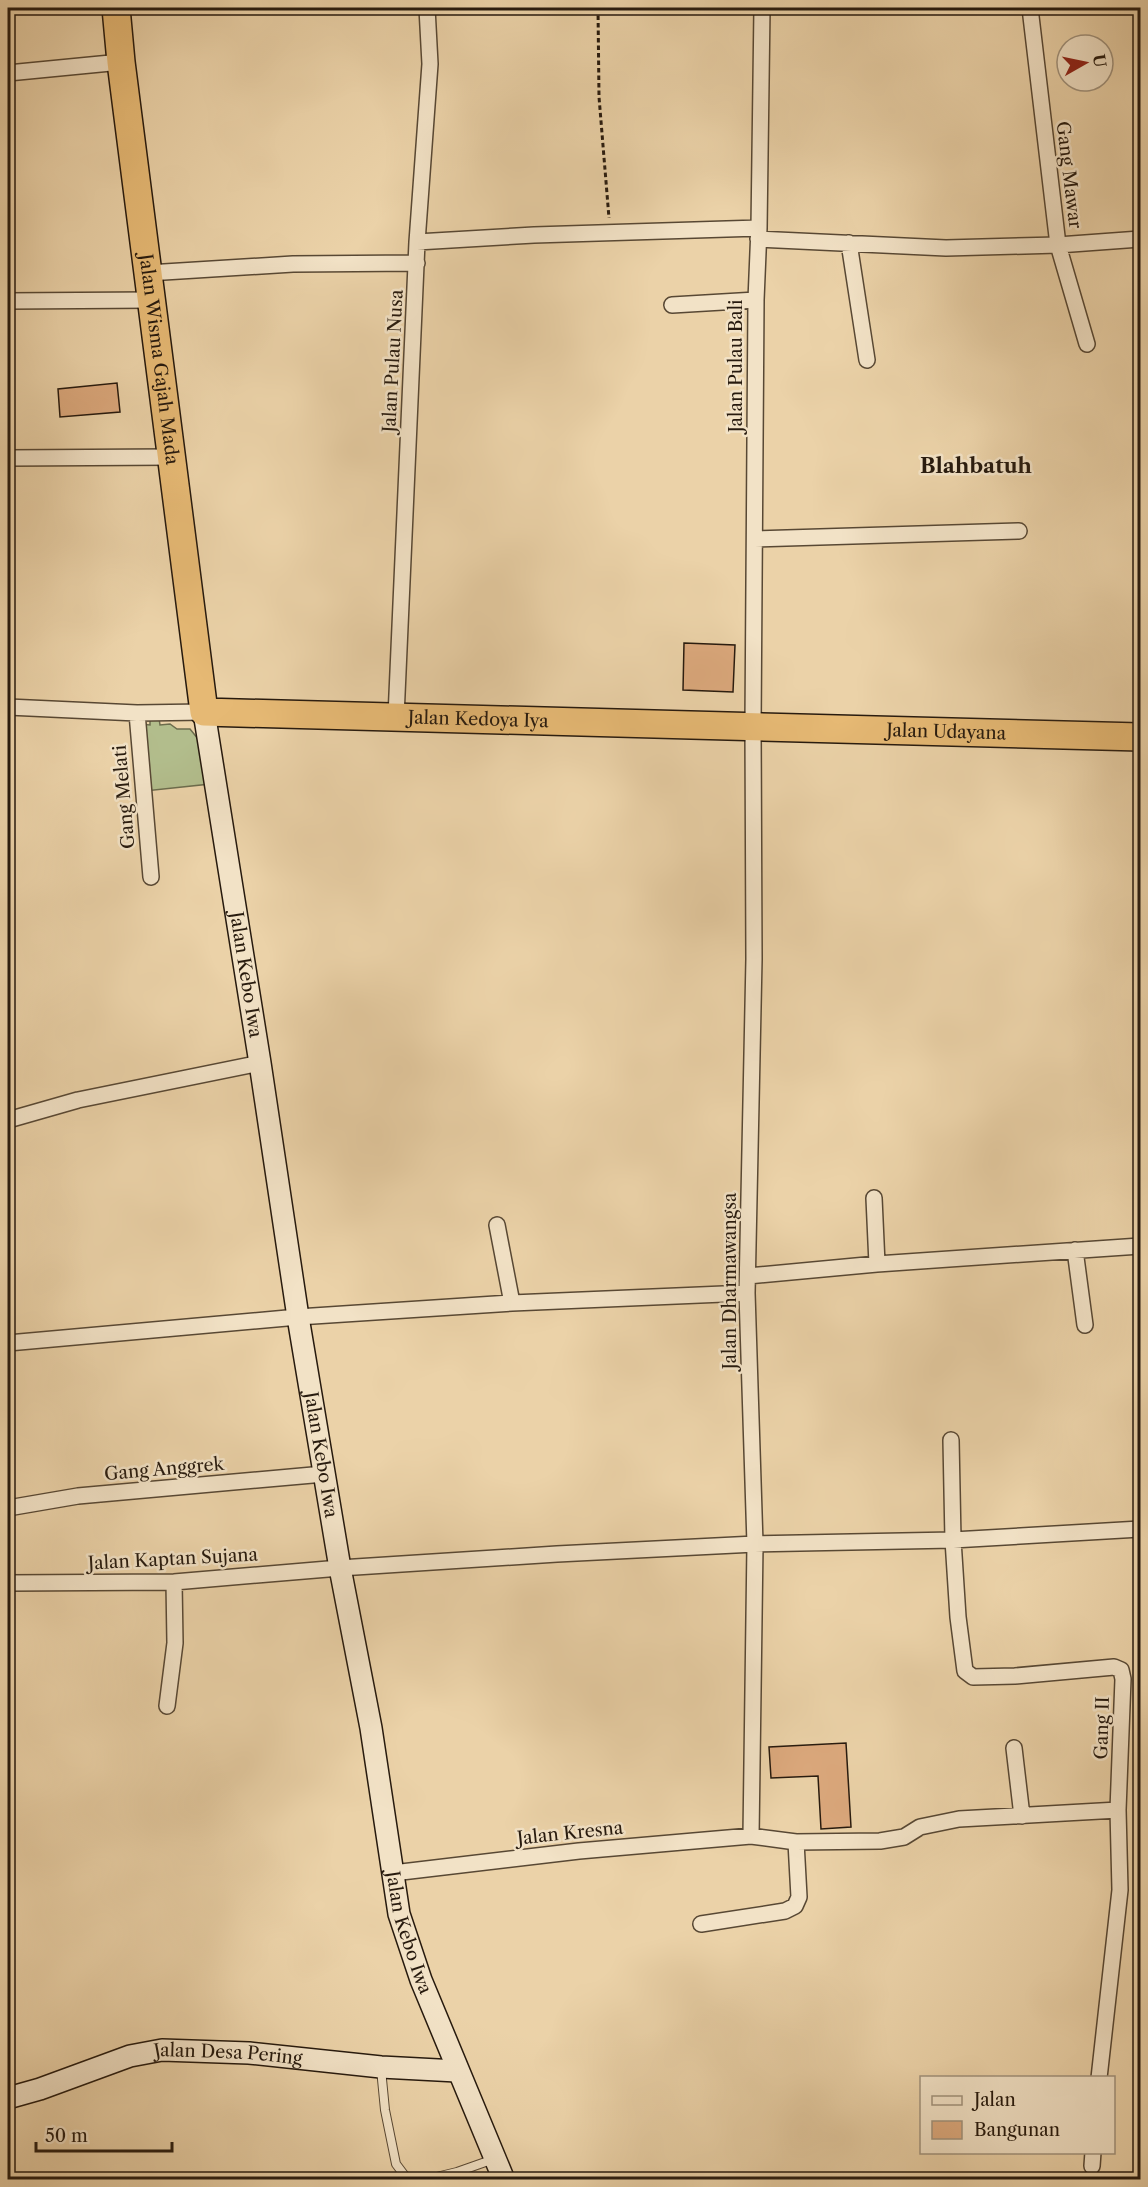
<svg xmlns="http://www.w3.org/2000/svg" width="1148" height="2187" font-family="'Libre Caslon Text',serif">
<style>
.green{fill:#b2bd8c;stroke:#6c6c4d;stroke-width:1.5}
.building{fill:#dca97d;stroke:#271a0e;stroke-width:1.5}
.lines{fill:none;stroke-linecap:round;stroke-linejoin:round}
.lane-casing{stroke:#584834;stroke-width:10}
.street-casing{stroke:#584834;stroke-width:18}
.secondary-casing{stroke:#271a0e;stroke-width:24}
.highway-casing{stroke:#271a0e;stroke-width:30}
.path{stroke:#271a0e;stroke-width:3;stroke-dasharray:4.5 3;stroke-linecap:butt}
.lane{stroke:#f2e2c6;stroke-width:8}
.street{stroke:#f2e2c6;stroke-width:15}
.secondary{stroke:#f2e2c6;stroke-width:21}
.highway{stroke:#e6b974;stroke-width:27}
.labels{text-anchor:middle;stroke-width:5;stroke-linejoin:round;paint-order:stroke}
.street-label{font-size:18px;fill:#271a0e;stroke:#f2e2c6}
.quarter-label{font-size:21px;font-weight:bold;fill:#271a0e;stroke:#f2e2c6}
</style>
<rect width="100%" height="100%" fill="#ebd2a8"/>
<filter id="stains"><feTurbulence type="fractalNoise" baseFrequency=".00333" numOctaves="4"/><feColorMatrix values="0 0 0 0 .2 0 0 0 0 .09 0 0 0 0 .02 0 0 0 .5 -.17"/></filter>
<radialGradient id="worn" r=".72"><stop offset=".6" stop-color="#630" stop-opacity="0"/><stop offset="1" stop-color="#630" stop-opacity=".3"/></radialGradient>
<path class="green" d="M159,718L160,725L170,724L177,729H190L203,745L210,784L145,791L140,724L150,725V719Z"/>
<path class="building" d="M117,383L120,412L60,417L58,389Z
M684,643L735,645L733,692L683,690Z
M846,1743L851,1827L821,1829L818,1776L771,1778L769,1747Z"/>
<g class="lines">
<defs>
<path id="lane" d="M381,2069L385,2110L396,2164L408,2180
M424,2180L457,2172L494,2159"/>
<path id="street" d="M1030,8L1058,245L1087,344
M8,73L121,62
M758,239L946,248L1058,245L1140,239
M417,242L534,235L759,228
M849,243L867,360
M148,273L293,264L417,263
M8,301L151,300
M672,305L756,300
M8,458L171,457
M755,539L1019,531
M8,707L137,713L204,712
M137,713L151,877
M396,717L417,242L430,64L427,8
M8,1120L78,1100L260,1063
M874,1198L877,1264
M497,1225L512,1303
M1075,1250L1085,1325
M748,1276L877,1264L1140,1246
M8,1343L298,1317L512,1303L747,1293
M951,1440L953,1540L958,1617L965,1671L973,1677L1015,1676L1114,1667L1121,1670L1123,1679L1118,1810L1120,1890L1099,2078
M8,1508L78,1496L324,1474
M8,1583L174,1582L340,1568L557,1554L755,1544L953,1540L1140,1529
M167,1706L175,1643L174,1582
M1014,1748L1022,1816
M751,1836L755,1544L747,1293L754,959L753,726L756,300L759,228L762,8
M393,1873L579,1851L751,1836L796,1842L880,1841L904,1837L920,1827L959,1819L1118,1810
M701,1924L785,1911L795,1906L799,1897L796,1842
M1092,2166L1093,2152"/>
<g id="secondary">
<path id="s1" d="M204,712L260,1063L298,1317L340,1568L371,1728L399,1914L421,1980L504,2180"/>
<path id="s2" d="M8,2098L40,2089L130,2056L162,2050L249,2053L381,2067L457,2071"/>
</g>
<g id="highway">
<path id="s3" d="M116,8L121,62L204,712L1140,737"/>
</g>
</defs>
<use href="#lane" class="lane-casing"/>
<use href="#street" class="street-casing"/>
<use href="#secondary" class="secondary-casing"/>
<use href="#highway" class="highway-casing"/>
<path class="path" d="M598,8L599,97L609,218"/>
<use href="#lane" class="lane"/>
<use href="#street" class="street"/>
<use href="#secondary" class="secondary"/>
<use href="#highway" class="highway"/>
</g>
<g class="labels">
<g class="street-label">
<text transform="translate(1069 175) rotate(83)" y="6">Gang Mawar</text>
<text dy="6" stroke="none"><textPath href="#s3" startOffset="354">Jalan Wisma Gajah Mada</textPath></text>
<text transform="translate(393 361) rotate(-87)" y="6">Jalan Pulau Nusa</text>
<text transform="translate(736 366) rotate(-90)" y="6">Jalan Pulau Bali</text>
<text dy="6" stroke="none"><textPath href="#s3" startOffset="984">Jalan Kedoya Iya</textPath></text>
<text dy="6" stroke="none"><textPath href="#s3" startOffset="1452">Jalan Udayana</textPath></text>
<text transform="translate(124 797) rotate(-95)" y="6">Gang Melati</text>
<text dy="6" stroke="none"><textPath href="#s1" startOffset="266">Jalan Kebo Iwa</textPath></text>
<text transform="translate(730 1281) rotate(-90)" y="6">Jalan Dharmawangsa</text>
<text dy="6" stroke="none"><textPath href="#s1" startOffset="752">Jalan Kebo Iwa</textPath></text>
<text transform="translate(164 1469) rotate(-5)" y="6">Gang Anggrek</text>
<text transform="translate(173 1559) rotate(-3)" y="6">Jalan Kaptan Sujana</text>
<text transform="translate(1102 1728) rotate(-88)" y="6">Gang II</text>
<text transform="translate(570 1833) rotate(-6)" y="6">Jalan Kresna</text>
<text dy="6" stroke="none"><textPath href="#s1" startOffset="1238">Jalan Kebo Iwa</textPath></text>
<text dy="6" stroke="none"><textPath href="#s2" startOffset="228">Jalan Desa Pering</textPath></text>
</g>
<g class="quarter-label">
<text x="976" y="473">Blahbatuh</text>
</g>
</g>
<rect width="1148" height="2187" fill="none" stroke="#ebd2a8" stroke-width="30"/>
<rect x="9" y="9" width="1130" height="2169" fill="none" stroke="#271a0e" stroke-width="3"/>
<rect x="15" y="15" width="1118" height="2157" fill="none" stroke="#271a0e" stroke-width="1.5"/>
<rect x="920" y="2076" width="195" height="78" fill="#f2e2c6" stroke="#a1927c" stroke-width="1.5"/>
<rect x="932" y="2096" width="30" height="9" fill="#f2e2c6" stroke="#a1927c" stroke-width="1.5"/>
<text x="974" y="2106" font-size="18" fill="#271a0e">Jalan</text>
<rect x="932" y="2121" width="30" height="18" fill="#dca97d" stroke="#a1927c" stroke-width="1.5"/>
<text x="974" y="2136" font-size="18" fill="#271a0e">Bangunan</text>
<g transform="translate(1085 63) rotate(81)"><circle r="28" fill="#f2e2c6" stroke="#a1927c" stroke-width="1.5"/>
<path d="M0-4.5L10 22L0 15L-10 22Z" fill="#8f2418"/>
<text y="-9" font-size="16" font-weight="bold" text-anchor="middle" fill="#271a0e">U</text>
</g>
<path d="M36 2142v9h136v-9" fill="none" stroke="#271a0e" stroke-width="3"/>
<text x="45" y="2142" font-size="18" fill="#271a0e" stroke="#f2e2c6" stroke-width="4.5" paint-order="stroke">50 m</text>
<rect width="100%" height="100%" filter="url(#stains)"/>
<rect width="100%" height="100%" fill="url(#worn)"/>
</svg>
